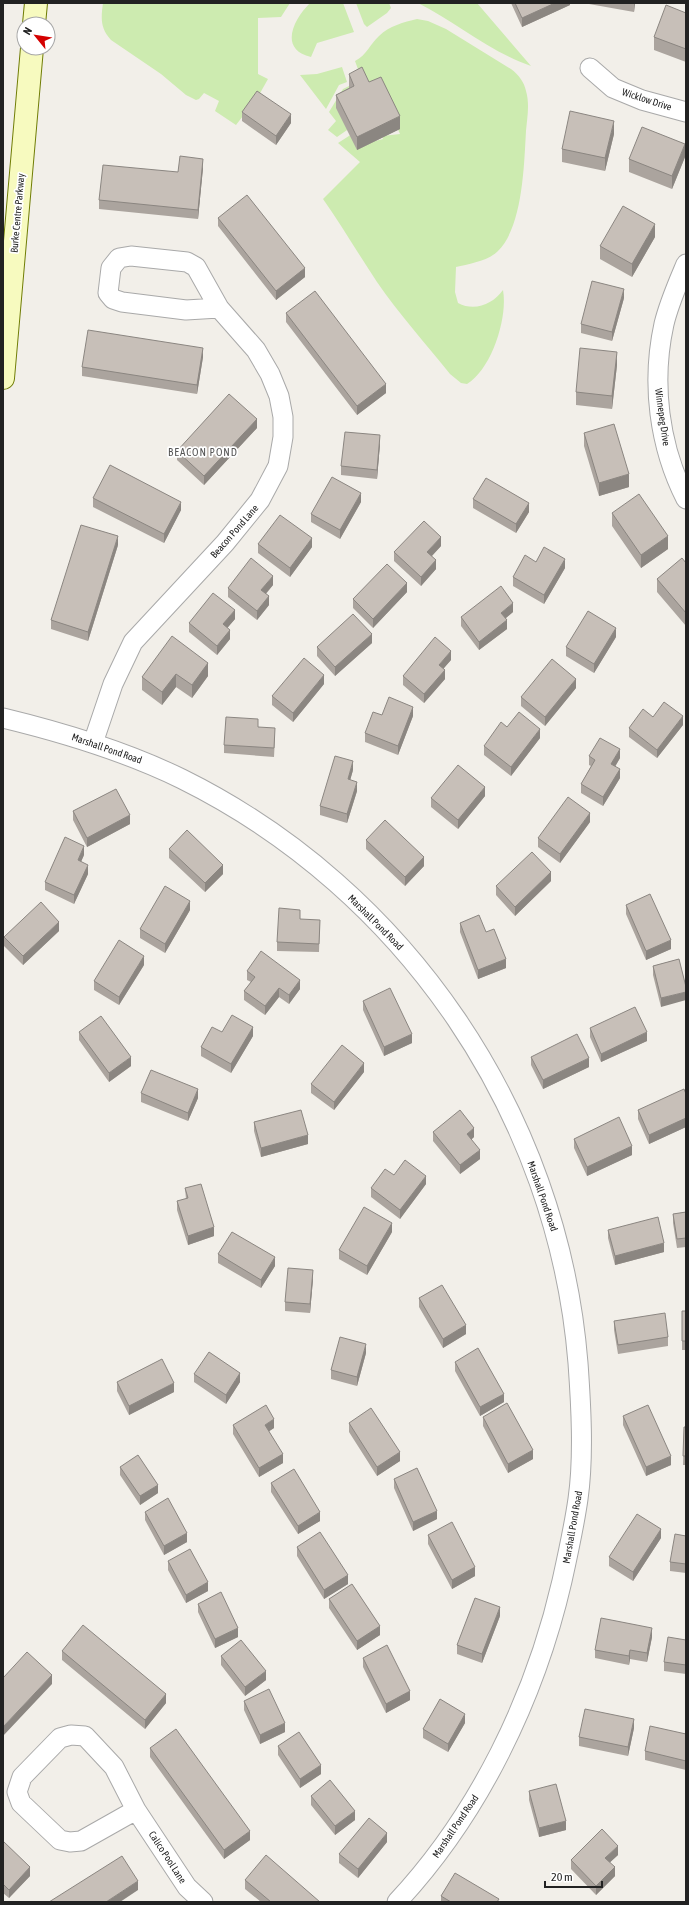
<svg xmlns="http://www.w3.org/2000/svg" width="689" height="1905" font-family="'Asap Condensed',sans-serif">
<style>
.grass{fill:#cdebb0}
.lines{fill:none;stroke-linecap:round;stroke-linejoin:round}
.street-casing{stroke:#a9a9a9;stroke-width:21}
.secondary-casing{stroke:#707d05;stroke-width:24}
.street{stroke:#fff;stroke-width:19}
.secondary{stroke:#f7fabf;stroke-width:22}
.wall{fill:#aba49e}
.shaded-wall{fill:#8b8681}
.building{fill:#c7bfb8;stroke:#8b8681}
.labels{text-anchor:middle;stroke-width:3.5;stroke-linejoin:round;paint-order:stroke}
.street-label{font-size:10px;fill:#222;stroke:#fff}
.neighbourhood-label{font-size:11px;letter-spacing:1px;fill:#555;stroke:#fff}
</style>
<rect width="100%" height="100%" fill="#f2efe9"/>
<path class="grass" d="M103,3H290L281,17L258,18V74L268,79L259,95L236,125L215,111L219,101L204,93L199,99L196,100L186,95L161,74L111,40C100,28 101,18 103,3Z
M310,3H343L354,32L317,43L311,57C278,49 294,19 310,3Z
M356,3H389L391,8L387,13L367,27L364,24Z
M418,3H477L531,66C490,52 456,22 418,3Z
M417,19L428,21L446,29L511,69C519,75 524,82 526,91C530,104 527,119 526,131C524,165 523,226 498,251C488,261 469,264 456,267L455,292L458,303C475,312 493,304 503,290C508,317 492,369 467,384L461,383L450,374C426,344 399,314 377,282C359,255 342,226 323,199L360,162L338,143L352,134L375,141L383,139L382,136L400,134L395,123L363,83L355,61C367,55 370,44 379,36C389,26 404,22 417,19Z
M342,67L347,82L339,85L326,109L300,75L317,74Z
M349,86L355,98L350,128L337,137L328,130L336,121L329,112L343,89Z"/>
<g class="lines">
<defs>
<path id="street" d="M590,68L613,88L642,100L686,112
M686,264C678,283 669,303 664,324C651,383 659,446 686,499
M3,718C65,733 125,751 182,779C406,890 558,1114 578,1363C581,1405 584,1457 578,1499C574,1527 568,1554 562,1581C535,1698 479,1814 397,1902
M93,743L113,684L133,642L225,543L260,500L278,466L283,437V417L279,396L270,374L256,350L219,308L196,267L187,262L131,256L119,258L111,268L108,293L113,299L122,302L186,310L219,308
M136,1810L81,1841L70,1842L60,1840L21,1803L17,1792L22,1777L60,1738L71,1735L85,1736L114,1767L136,1810L187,1887L203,1902"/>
<path id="secondary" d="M34,24L36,3
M3,378L32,48"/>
</defs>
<use href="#street" class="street-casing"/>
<use href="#secondary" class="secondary-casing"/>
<use href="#street" class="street"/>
<use href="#secondary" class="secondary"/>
</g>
<path class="wall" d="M511,3H570V5L522,27Z
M589,3H635L634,12L589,4Z
M686,13V62L654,50V37Z
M349,74L369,82L400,129L357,150L336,108V95L349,88Z
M242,112L291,123L276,145L242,121Z
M614,134L605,171L562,162V149Z
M685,157L672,189L629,172V159Z
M203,168L198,219L99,209V200L178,172Z
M218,218L305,277L276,300L218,226Z
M655,237L632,277L600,259V246Z
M624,298L612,341L581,333V324Z
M286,313L386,393L357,415L286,322Z
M203,357L197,394L82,376V367Z
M617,365L612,409L576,405V392Z
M257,428L204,485L177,460V451Z
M584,433L629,487L599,496L584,446Z
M380,444L377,479L341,475V466Z
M93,498L181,510L164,543L93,507Z
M473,499L529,512L516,533L473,508Z
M361,502L340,539L311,522V514Z
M612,513L668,549L641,568L612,526Z
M258,544L312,547L290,577L258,553Z
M118,545L88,641L51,629V620Z
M441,546L432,556L436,569L421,586L394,561V552Z
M536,562L565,568L544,604L513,586V577Z
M686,563V626L657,592V579Z
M273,585L266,594L269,605L257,620L228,597V588Z
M407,592L373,628L353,608V599Z
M513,612L506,618L507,629L479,650L461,626V617Z
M235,619L227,628L230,639L217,655L189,632V623Z
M616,637L594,673L566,656V647Z
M372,643L335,676L317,656V647Z
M451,660L443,668L445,679L424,703L403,685V676Z
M208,663V676L192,698L176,687L162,705L142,690V677Z
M324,684L293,722L272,705V696Z
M576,688L545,726L521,706V697Z
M413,716L398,755L365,742V733Z
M683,725L657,758L629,737V728Z
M258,727L275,737L274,757L224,753V745Z
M507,727L540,738L511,776L484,755V746Z
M589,756L620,758L615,767L620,778L603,806L581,793V784L591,766L589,765Z
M353,770L350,780L357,791L347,823L320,815V806Z
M485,796L458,829L431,807V798Z
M73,811L130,824L87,847L73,820Z
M590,822L560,863L538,847V838Z
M366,840L424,866L405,886L366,849Z
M169,849L223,874L205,892L169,858Z
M84,855L81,861L88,874L74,904L45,890V882Z
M551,881L515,916L496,895V886Z
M626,905L671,949L646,960L626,914Z
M190,910L165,953L140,938V929Z
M320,920L319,952L277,951V942Z
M460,923L506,968L478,979L460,932Z
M59,931L23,965L4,946V937Z
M679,959L661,1007L653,975V966Z
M144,965L119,1005L94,990V981Z
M247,971L300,989L289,1004L279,997L265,1015L244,1000V991L251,982L247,980Z
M363,1001L412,1043L384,1056L363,1010Z
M590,1028L647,1041L601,1062L590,1037Z
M79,1032L131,1066L109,1082L79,1040Z
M222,1032L253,1036L231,1073L201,1056V1047Z
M531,1057L589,1067L543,1089L531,1065Z
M364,1072L334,1110L311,1093V1084Z
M141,1093L198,1098L188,1121L141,1102Z
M686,1094V1127L649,1144L638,1119V1110Z
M254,1122L308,1144L261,1157L254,1131Z
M433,1132L474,1137L471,1140L480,1159L460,1174L433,1141Z
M574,1139L632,1155L587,1176L574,1148Z
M394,1175L426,1184L400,1219L371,1197V1188Z
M185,1188L214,1236L188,1245L177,1210V1201L186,1199Z
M686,1212V1247L677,1248L673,1223V1214Z
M608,1230L664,1252L615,1265L608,1238Z
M392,1232L367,1275L339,1259V1250Z
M218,1254L275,1266L261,1288L218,1263Z
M313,1279L310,1313L285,1311V1302Z
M419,1298L466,1334L443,1348L419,1307Z
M682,1311H686V1350H682Z
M614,1321L668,1337V1346L618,1354L614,1330Z
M366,1353L357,1386L331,1379V1370Z
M455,1362L504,1402L480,1416L455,1371Z
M194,1374L240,1382L226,1404L194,1382Z
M117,1382L174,1392L129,1415L117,1391Z
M623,1416L671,1465L646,1476L623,1425Z
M483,1417L533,1459L508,1473L483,1426Z
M349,1423L400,1461L377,1476L349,1432Z
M233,1425L274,1428L269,1431L283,1463L259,1477L233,1434Z
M684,1427H686V1465H683Z
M120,1467L158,1493L140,1505L120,1475Z
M394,1479L437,1519L413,1531L394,1488Z
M271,1483L320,1521L298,1534L271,1492Z
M145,1512L187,1542L164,1555L145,1520Z
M428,1535L475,1576L452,1589L428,1544Z
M686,1536V1573L670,1571V1562Z
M661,1538L633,1581L609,1566V1557Z
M297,1547L348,1584L324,1599L297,1556Z
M168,1561L208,1591L186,1603L168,1570Z
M329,1599L380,1635L357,1650L329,1608Z
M198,1604L238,1637L215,1648L198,1612Z
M500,1616L482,1663L457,1654V1645Z
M652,1637L647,1662L630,1659L629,1665L595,1658V1650Z
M686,1640V1674L664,1671V1662Z
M62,1651L166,1703L145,1729L62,1660Z
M221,1656L266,1680L245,1696L221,1665Z
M363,1658L410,1700L386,1713L363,1667Z
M244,1701L285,1732L260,1744L244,1710Z
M465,1723L448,1752L423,1738V1729Z
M634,1728L628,1756L579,1746V1737Z
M686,1734V1770L645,1760V1751Z
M278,1746L321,1774L300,1788L278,1755Z
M150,1748L250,1840L224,1859L150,1757Z
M529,1791L566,1830L539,1837L529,1800Z
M311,1796L355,1820L335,1835L311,1805Z
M3,1841L30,1876L9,1898L3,1893Z
M387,1842L358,1878L339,1863V1854Z
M618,1855L610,1862L615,1876L596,1895L571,1869V1860Z
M245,1880L320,1902H261L245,1889Z
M441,1896L499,1902H441Z"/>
<path class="shaded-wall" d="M555,3H570V5L522,27V18Z
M634,3H635L634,12Z
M291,114V123L276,145V136Z
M400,116V129L357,150V137Z
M614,121V134L605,171V158Z
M685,144V157L672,189V176Z
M203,159V168L198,219V210Z
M655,224V237L632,277V264Z
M305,268V277L276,300V291Z
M624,289V298L612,341V332Z
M203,348V357L197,394V385Z
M617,352V365L612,409V396Z
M386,384V393L357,415V406Z
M257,419V428L204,485V476Z
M380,435V444L377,479V470Z
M629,474V487L599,496V483Z
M361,493V502L340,539V530Z
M181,502V510L164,543V534Z
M529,503V512L516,533V524Z
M118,536V545L88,641V632Z
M668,536V549L641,568V555Z
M441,537V546L427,561V552Z
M312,538V547L290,577V568Z
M565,559V568L544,604V595Z
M436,560V569L421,586V577Z
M273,576V585L261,599V590Z
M407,583V592L373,628V619Z
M269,596V605L257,620V611Z
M513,603V612L501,622V613Z
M235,610V619L223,633V624Z
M507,620V629L479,650V642Z
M616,628V637L594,673V664Z
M230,630V639L217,655V646Z
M372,634V643L335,676V667Z
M451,651V660L439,674V665Z
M208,663V676L192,698V685Z
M445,670V679L424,703V694Z
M176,674V687L162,705V692Z
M324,675V684L293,722V713Z
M576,679V688L545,726V717Z
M413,707V716L398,755V746Z
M683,716V725L657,758V750Z
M540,729V738L511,776V767Z
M620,749V758L611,773V764Z
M353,761V770L348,788V779Z
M620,769V778L603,806V797Z
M357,782V791L347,823V814Z
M485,787V796L458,829V820Z
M590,813V822L560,863V854Z
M130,815V824L87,847V838Z
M84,846V855L78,869V860Z
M424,857V866L405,886V877Z
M88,865V874L74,904V895Z
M223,865V874L205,892V883Z
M551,872V881L515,916V907Z
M190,901V910L165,953V944Z
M59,922V931L23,965V956Z
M671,940V949L646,960V951Z
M144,956V965L119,1005V997Z
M506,959V968L478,979V970Z
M300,980V989L289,1004V995Z
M279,988V997L265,1015V1006Z
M686,992V1000L661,1007V998Z
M253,1027V1036L231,1073V1064Z
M647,1032V1041L601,1062V1054Z
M412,1034V1043L384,1056V1047Z
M131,1057V1066L109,1082V1073Z
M589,1058V1067L543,1089V1080Z
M364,1063V1072L334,1110V1102Z
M198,1089V1098L188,1121V1113Z
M686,1118V1127L649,1144V1135Z
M474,1128V1137L467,1143V1134Z
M308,1135V1144L261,1157V1148Z
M632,1146V1155L587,1176V1167Z
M480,1150V1159L460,1174V1165Z
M426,1176V1184L400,1219V1210Z
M392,1223V1232L367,1275V1266Z
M214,1227V1236L188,1245V1236Z
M664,1243V1252L615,1265V1256Z
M275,1257V1266L261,1288V1280Z
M313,1270V1279L310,1313V1304Z
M466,1325V1334L443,1348V1339Z
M366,1344V1353L357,1386V1377Z
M240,1373V1382L226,1404V1395Z
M174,1383V1392L129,1415V1406Z
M504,1394V1402L480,1416V1407Z
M274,1419V1428L265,1434V1425Z
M533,1450V1459L508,1473V1464Z
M400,1452V1461L377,1476V1467Z
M283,1454V1463L259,1477V1468Z
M671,1456V1465L646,1476V1467Z
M158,1485V1493L140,1505V1496Z
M437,1511V1519L413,1531V1522Z
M320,1512V1521L298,1534V1526Z
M661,1529V1538L633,1581V1572Z
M187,1533V1542L164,1555V1546Z
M475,1567V1576L452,1589V1580Z
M348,1575V1584L324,1599V1590Z
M208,1582V1591L186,1603V1595Z
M500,1607V1616L482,1663V1654Z
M380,1626V1635L357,1650V1641Z
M238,1628V1637L215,1648V1639Z
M652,1628V1637L647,1662V1653Z
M630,1650V1659L629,1665V1656Z
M266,1671V1680L245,1696V1687Z
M52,1675V1684L3,1736V1727Z
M410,1691V1700L386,1713V1704Z
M166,1694V1703L145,1729V1720Z
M465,1714V1723L448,1752V1744Z
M634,1719V1728L628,1756V1747Z
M285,1723V1732L260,1744V1735Z
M321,1765V1774L300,1788V1779Z
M355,1811V1820L335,1835V1826Z
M566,1821V1830L539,1837V1828Z
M250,1831V1840L224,1859V1850Z
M387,1833V1842L358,1878V1869Z
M618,1846V1855L605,1867V1858Z
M30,1867V1876L9,1898V1890Z
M615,1867V1876L596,1895V1886Z
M138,1881V1890L120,1902H106Z"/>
<path class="building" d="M515,3H555L522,18Z
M666,5L686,13V49L654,37Z
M362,67L369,82L381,77L400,116L357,137L336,95L354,86L349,74Z
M257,91L291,114L276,136L242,112Z
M570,111L614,121L605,158L562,149Z
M642,127L685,144L672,176L629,159Z
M180,156L203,159L198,210L99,200L103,165L178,172Z
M247,195L305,268L276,291L218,218Z
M623,206L655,224L632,264L600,246Z
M592,281L624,289L612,332L581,324Z
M315,291L386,384L357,406L286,313Z
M88,330L203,348L197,385L82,367Z
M580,348L617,352L612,396L576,392Z
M229,394L257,419L204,476L177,451Z
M614,424L629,474L599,483L584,433Z
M345,432L380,435L377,470L341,466Z
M110,465L181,502L164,534L93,498Z
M332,477L361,493L340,530L311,514Z
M486,478L529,503L516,524L473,499Z
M639,494L668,536L641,555L612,513Z
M280,515L312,538L290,568L258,544Z
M424,521L441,537L427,552L436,560L421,577L394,552Z
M81,525L118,536L88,632L51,620Z
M544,547L565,559L544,595L513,577L525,555L536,562Z
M251,558L273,576L261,590L269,596L257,611L228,588Z
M682,558L686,563V613L657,579Z
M387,564L407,583L373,619L353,599Z
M501,586L513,603L501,613L507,620L479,642L461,617Z
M213,593L235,610L223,624L230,630L217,646L189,623Z
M588,611L616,628L594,664L566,647Z
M353,614L372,634L335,667L317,647Z
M172,636L208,663L192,685L176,674L162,692L142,677Z
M435,637L451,651L439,665L445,670L424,694L403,676Z
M304,658L324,675L293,713L272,696Z
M552,659L576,679L545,717L521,697Z
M389,697L413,707L398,746L365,733L373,712L382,715Z
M664,702L683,716L657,750L629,728L643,709L653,717Z
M519,712L540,729L511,767L484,746L501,722L507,727Z
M226,717L258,719V727L275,728L274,748L224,745Z
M600,738L620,749L611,764L620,769L603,797L581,784L595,760L589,756Z
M335,756L353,761L348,779L357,782L347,814L320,806Z
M458,765L485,787L458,820L431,798Z
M116,789L130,815L87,838L73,811Z
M568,797L590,813L560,854L538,838Z
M385,820L424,857L405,877L366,840Z
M187,830L223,865L205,883L169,849Z
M65,837L84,846L78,860L88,865L74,895L45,882Z
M532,852L551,872L515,907L496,886Z
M165,886L190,901L165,944L140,929Z
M650,894L671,940L646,951L626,905Z
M41,902L59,922L23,956L4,937Z
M279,908L300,910V919L320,920L319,944L277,942Z
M479,915L486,932L494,929L506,959L478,970L460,923Z
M119,940L144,956L119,997L94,981Z
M261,951L300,980L289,995L279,988L265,1006L244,991L255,977L247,971Z
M679,959L686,987V992L661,998L653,966Z
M390,988L412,1034L384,1047L363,1001Z
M635,1007L647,1032L601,1054L590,1028Z
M232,1015L253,1027L231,1064L201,1047L212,1027L222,1032Z
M101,1016L131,1057L109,1073L79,1032Z
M577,1034L589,1058L543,1080L531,1057Z
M342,1045L364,1063L334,1102L311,1084Z
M151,1070L198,1089L188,1113L141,1093Z
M684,1089L686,1094V1118L649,1135L638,1110Z
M301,1110L308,1135L261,1148L254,1122Z
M460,1110L474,1128L467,1134L480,1150L460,1165L433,1132Z
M619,1117L632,1146L587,1167L574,1139Z
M405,1160L426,1176L400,1210L371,1188L385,1169L394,1175Z
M201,1184L214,1227L188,1236L177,1201L188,1198L185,1188Z
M364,1207L392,1223L367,1266L339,1250Z
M686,1212V1238L677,1239L673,1214Z
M658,1217L664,1243L615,1256L608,1230Z
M232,1232L275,1257L261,1280L218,1254Z
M288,1268L313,1270L310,1304L285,1302Z
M442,1285L466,1325L443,1339L419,1298Z
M682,1311H686V1341H682Z
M665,1313L668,1337L618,1345L614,1321Z
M340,1337L366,1344L357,1377L331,1370Z
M478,1348L504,1394L480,1407L455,1362Z
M209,1352L240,1373L226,1395L194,1374Z
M162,1359L174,1383L129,1406L117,1382Z
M507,1403L533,1450L508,1464L483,1417Z
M266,1405L274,1419L265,1425L283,1454L259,1468L233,1425Z
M648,1405L671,1456L646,1467L623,1416Z
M371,1408L400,1452L377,1467L349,1423Z
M684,1427H686V1456H683Z
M138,1455L158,1485L140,1496L120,1467Z
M417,1468L437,1511L413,1522L394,1479Z
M294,1469L320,1512L298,1526L271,1483Z
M168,1498L187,1533L164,1546L145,1512Z
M637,1514L661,1529L633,1572L609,1557Z
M452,1522L475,1567L452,1580L428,1535Z
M320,1532L348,1575L324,1590L297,1547Z
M675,1534L686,1536V1564L670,1562Z
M190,1549L208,1582L186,1595L168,1561Z
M352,1584L380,1626L357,1641L329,1599Z
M221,1592L238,1628L215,1639L198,1604Z
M475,1598L500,1607L482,1654L457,1645Z
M601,1618L652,1628L647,1653L630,1650L629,1656L595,1650Z
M83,1625L166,1694L145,1720L62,1651Z
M668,1637L686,1640V1665L664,1662Z
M241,1640L266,1671L245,1687L221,1656Z
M387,1645L410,1691L386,1704L363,1658Z
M27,1652L52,1675L3,1727V1678Z
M269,1689L285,1723L260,1735L244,1701Z
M440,1699L465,1714L448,1744L423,1729Z
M585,1709L634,1719L628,1747L579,1737Z
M650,1726L686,1734V1761L645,1751Z
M176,1729L250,1831L224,1850L150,1748Z
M299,1732L321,1765L300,1779L278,1746Z
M330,1780L355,1811L335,1826L311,1796Z
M556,1784L566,1821L539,1828L529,1791Z
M369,1818L387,1833L358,1869L339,1854Z
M602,1829L618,1846L605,1858L615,1867L596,1886L571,1860Z
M3,1841L30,1867L9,1890L3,1884Z
M266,1855L320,1902H271L245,1880Z
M122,1856L138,1881L106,1902H49Z
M455,1873L499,1899L497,1902H451L441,1896Z"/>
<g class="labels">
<g class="street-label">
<text transform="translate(647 99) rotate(18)" y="4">Wicklow Drive</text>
<text transform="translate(17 213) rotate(-85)" y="4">Burke Centre Parkway</text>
<text transform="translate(663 417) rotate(82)" y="4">Winnepeg Drive</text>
<text transform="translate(234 531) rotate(-49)" y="4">Beacon Pond Lane</text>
<text transform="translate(107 748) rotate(19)" y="4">Marshall Pond Road</text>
<text transform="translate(376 922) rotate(45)" y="4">Marshall Pond Road</text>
<text transform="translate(543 1196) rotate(71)" y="4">Marshall Pond Road</text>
<text transform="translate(572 1527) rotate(-80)" y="4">Marshall Pond Road</text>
<text transform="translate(455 1826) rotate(-56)" y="4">Marshall Pond Road</text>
<text transform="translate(168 1857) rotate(57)" y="4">Calico Pool Lane</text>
</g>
<g class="neighbourhood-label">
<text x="203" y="456">BEACON POND</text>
</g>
</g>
<rect width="689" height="1905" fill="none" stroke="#222222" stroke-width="8"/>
<g transform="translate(36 36) rotate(300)"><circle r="19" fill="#ffffff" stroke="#a7a7a7"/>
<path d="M0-3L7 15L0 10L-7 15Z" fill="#d40000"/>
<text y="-6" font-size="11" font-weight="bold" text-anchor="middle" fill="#222222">N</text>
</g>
<path d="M545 1881v6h57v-6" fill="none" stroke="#222222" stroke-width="2"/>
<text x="551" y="1881" font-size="12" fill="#222222" stroke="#ffffff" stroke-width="3" paint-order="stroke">20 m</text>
</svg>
